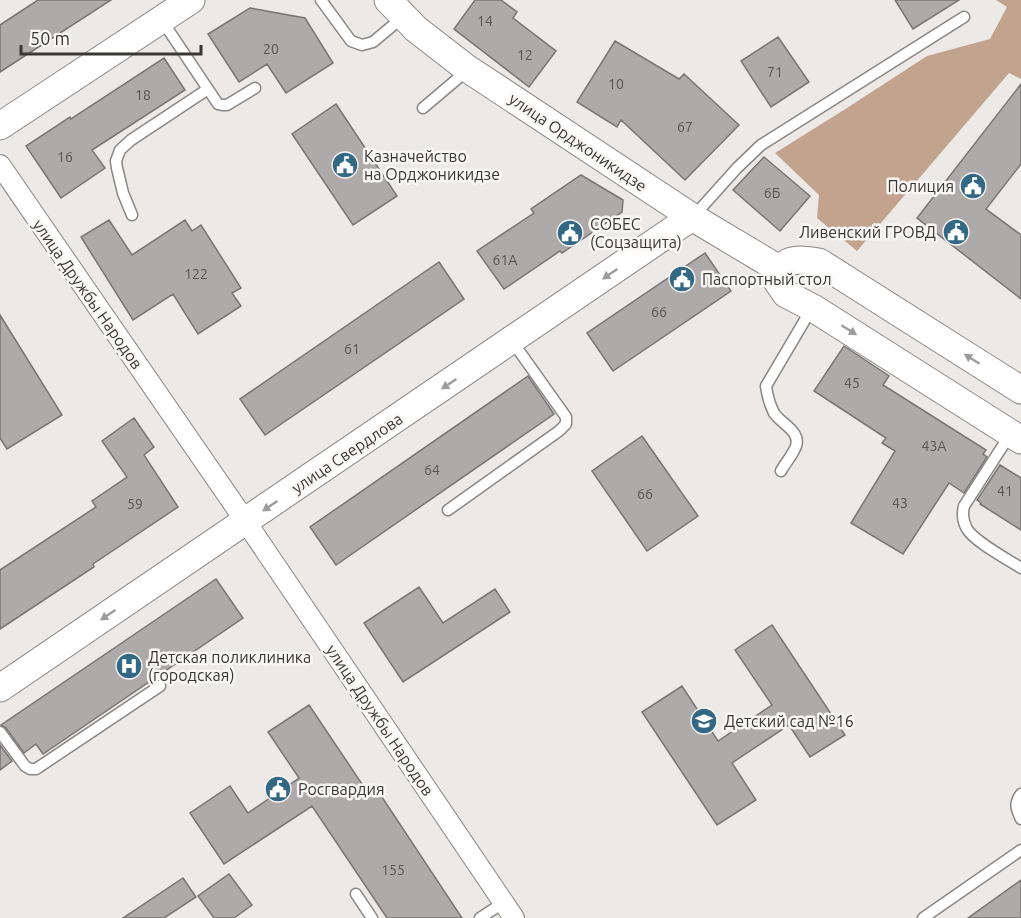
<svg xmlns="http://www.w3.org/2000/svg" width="1021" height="918" font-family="Ubuntu,sans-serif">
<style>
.forest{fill:#c2a38d}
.building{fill:#adaaa9;stroke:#787574;stroke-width:1.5}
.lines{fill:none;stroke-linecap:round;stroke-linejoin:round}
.lane-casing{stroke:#898785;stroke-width:13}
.street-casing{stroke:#898785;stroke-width:22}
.secondary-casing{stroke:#898785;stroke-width:29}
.lane{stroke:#fff;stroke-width:10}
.street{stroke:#fff;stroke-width:20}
.secondary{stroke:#fff;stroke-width:27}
.oneway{fill:#9c9c9b}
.labels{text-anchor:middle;stroke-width:5;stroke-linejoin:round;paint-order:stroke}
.number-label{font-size:14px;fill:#565454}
.street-label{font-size:16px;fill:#393837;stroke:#f9f6f4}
.poi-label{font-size:16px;fill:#393837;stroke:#f9f6f4;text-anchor:start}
</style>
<rect width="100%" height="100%" fill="#ece9e7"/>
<path class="forest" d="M996,0H1021V79L1009,73L857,251L817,218L819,195L775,153L847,108L927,56L990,39L1007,7Z"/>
<path class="building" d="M38,0H111L0,72V25Z
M475,0H501L517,12L513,18L556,51L529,87L454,29Z
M895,0H959L913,29Z
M250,8L305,18L333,63L286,93L267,64L239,82L208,34Z
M778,37L809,82L771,107L741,61Z
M615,41L679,79L684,74L739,125L685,180L621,120L617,127L577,102Z
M164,58L185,90L92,150L105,168L61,198L26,146L70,117L71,119Z
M1021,84V164L986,209L1021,235V299L917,218Z
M336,104L397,196L353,225L292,134Z
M764,157L810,196L780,231L733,190Z
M581,175L623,200L622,212L562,253L560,251L504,289L477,251L534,213L531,209Z
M109,220L132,255L185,220L192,231L201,225L241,288L232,293L241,306L198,334L173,294L133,320L81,237Z
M705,253L731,291L613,371L587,333Z
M439,262L464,299L265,435L240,399Z
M0,315L62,415L7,449L0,438Z
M844,346L889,376L883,385L986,450L983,454L987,457L964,493L949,483L903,554L851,523L895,451L882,443L886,438L814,391Z
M528,376L554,414L336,565L310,527Z
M134,418L154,447L144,455L178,507L93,564L94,567L0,629V570L96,507L92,501L127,477L102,441Z
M642,436L698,516L647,551L592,471Z
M1000,465L1021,478V530L980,504L981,503L977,500Z
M216,579L243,618L43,754L36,744L24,753L6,728L1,725Z
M419,587L443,623L495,589L510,612L403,682L364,623Z
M772,625L845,735L810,757L789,725L732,763L756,800L717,825L642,712L682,686L718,741L772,705L735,650Z
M309,705L370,796L378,791L462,918H387L312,806L224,864L190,813L230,786L248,813L299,778L268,732Z
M0,745L12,761L0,770Z
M229,874L252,905L234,918H214L198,896Z
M183,878L196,897L164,918H123Z
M1021,880V918H968Z"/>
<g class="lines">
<defs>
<path id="lane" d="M321,0L351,41L362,45L373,42L403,17
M161,19L218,104L222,105H227L255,88
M423,108L469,69
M132,215L123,193L117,168L116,161L120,150L131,140L208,89
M693,217L737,168L761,145L964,17
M1011,433L964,506C962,514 963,522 967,529C975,542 1007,559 1021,568
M781,471C785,463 793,455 796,446C801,431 780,423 774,413C770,405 767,394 766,386L812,308
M448,510L559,431L566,424V417L512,341
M0,732L25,766L30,769H36L160,686
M1021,794C1014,803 1016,809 1021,819
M356,894L372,918
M480,918L503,903
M923,918L1021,850"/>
<path id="street" d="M0,165L246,522L514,918"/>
<path id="secondary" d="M388,0L416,29L465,67L692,217L779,269
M0,126L191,0
M1021,390L819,262C798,259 782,256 777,281L786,294L813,308L1021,440
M0,688L692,217"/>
</defs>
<use href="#lane" class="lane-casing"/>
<use href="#street" class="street-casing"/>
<use href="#secondary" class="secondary-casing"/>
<use href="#lane" class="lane"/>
<use href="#street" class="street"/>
<use href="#secondary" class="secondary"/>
</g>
<defs><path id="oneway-solid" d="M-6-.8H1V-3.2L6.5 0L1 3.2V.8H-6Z" transform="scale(1.5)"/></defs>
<g class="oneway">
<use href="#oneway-solid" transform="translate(610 274) rotate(146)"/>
<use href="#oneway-solid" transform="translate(849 330) rotate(32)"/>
<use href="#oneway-solid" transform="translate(972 359) rotate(-148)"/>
<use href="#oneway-solid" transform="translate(449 384) rotate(146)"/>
<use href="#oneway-solid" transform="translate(270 506) rotate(146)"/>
<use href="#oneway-solid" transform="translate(108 615) rotate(146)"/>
</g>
<defs>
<symbol id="civic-disc" viewBox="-11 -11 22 22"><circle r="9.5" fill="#336884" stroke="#f9f6f4"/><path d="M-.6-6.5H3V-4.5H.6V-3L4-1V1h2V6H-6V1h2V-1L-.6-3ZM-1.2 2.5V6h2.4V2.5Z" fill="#fff"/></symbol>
<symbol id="hospital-disc" viewBox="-11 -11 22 22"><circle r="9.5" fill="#336884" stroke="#f9f6f4"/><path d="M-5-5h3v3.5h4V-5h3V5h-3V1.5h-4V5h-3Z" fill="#fff"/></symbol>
<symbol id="school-disc" viewBox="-11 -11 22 22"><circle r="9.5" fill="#336884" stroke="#f9f6f4"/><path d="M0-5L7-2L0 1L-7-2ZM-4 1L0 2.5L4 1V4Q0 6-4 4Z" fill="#fff"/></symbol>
</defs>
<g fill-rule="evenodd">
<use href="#civic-disc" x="330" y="150" width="30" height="30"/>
<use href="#civic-disc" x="958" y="171" width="30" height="30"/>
<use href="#civic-disc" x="941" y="217" width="30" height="30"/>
<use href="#civic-disc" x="555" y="218" width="30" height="30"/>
<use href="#civic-disc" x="667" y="264" width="30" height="30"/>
<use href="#hospital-disc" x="114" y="651" width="30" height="30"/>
<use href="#school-disc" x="689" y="706" width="30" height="30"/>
<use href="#civic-disc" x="263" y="774" width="30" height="30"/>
</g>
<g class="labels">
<g class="number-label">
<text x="485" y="26">14</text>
<text x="271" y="54">20</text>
<text x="525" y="60">12</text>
<text x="775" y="77">71</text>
<text x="616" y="89">10</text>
<text x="143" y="100">18</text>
<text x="685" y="132">67</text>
<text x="65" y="162">16</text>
<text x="772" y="198">6Б</text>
<text x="505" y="265">61А</text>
<text x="196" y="279">122</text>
<text x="659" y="317">66</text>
<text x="352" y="354">61</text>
<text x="852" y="388">45</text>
<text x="934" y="451">43А</text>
<text x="432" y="475">64</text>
<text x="1005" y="496">41</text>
<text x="645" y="499">66</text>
<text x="900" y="508">43</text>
<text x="135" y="509">59</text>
<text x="393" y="875">155</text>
</g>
<g class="street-label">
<text transform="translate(578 142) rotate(34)" y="6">улица Орджоникидзе</text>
<text transform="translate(88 294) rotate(55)" y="6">улица Дружбы Народов</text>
<text transform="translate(347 453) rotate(-34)" y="6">улица Свердлова</text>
<text transform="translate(380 720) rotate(56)" y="6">улица Дружбы Народов</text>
</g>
<g class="poi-label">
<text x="364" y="162">Казначейство<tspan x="364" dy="18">на Орджоникидзе</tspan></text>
<text x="954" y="192" text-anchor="end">Полиция</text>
<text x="590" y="230">СОБЕС<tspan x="590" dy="18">(Соцзащита)</tspan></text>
<text x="936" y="238" text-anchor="end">Ливенский ГРОВД</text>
<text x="702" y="285">Паспортный стол</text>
<text x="148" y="663">Детская поликлиника<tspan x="148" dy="18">(городская)</tspan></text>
<text x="724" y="727">Детский сад №16</text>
<text x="298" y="795">Росгвардия</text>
</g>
</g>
<path d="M21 45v9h180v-9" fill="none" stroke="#393837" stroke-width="3"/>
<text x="30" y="45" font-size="18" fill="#393837" stroke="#f9f6f4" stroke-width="4.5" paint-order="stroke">50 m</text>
</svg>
